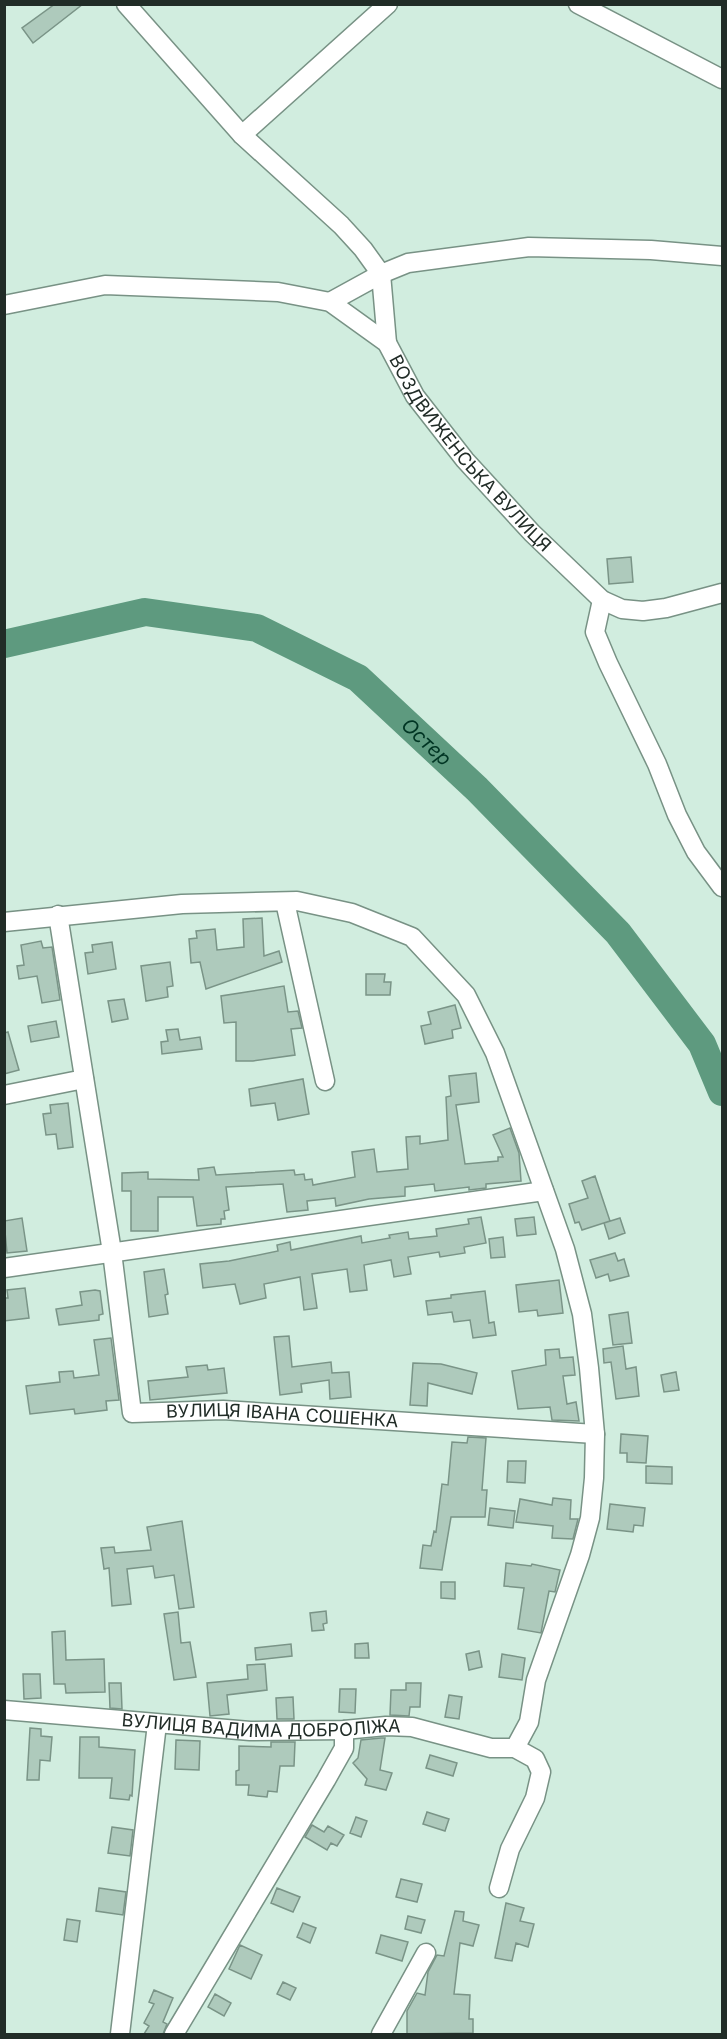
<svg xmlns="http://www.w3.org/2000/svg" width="727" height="2039" font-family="Inter,sans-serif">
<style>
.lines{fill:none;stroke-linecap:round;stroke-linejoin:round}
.river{stroke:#5e9a7f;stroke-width:28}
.building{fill:#aecabc;stroke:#7a9487;stroke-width:1.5}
.minor-casing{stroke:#789285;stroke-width:21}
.minor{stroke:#fff;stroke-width:18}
.labels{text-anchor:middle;stroke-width:6;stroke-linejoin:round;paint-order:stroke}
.street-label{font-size:18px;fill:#212c27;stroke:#defbec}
.water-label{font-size:20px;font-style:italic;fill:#003523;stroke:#defbec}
</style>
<rect width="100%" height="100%" fill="#d1eddf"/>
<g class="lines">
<path class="river" id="s1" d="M4,644L145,612L257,628L358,678L477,789L618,933L702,1044L722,1092"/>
</g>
<path class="building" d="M55,4H83L33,43L22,28Z
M631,557L633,582L609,584L607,559Z
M262,918L264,956L279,951L282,962L206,989L200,962L191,963L189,939L197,938L196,931L215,929L217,950L244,947L243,919Z
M41,941L43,948L52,947L60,1000L42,1003L37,976L19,979L17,966L24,965L21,945Z
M112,942L116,969L88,974L85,953L93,952L92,945Z
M170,962L173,986L167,987L168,997L146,1001L141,966Z
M366,974H385L384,982H391L390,995H366Z
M284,986L288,1012L298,1011L302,1028L291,1029L295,1055L253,1061H236V1022L224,1023L221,996Z
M124,999L128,1019L112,1022L108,1001Z
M455,1005L461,1028L452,1030L453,1038L425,1044L421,1026L431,1024L428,1012Z
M56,1021L59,1037L31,1042L28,1026Z
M178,1029L180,1040L200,1037L202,1049L162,1054L161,1042L168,1041L166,1030Z
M8,1032L19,1070L4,1074V1033Z
M476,1073L479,1102L456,1105L465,1164L498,1161V1157H503L493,1135L510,1128L519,1153L521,1181L486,1184V1188L469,1190V1187L435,1191L434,1184L405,1187V1196L369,1199L336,1206L335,1198L307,1201L308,1210L287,1212L283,1184L226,1187L229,1210L224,1211L225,1219H221V1224L197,1226L193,1197H158V1231H131V1191H122V1173L148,1172V1179L199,1180L198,1169L214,1167L216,1175L294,1170L295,1175L304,1174L305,1180L312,1179L313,1185L355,1177L352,1152L374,1149L377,1172L408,1169L406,1137L420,1136V1144L448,1140L446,1097L451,1096L449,1076Z
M303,1079L309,1114L278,1120L275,1103L251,1106L249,1089Z
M68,1103L73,1147L58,1149L56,1134L46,1135L43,1114L51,1113L50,1105Z
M595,1176L610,1221L582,1230L579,1222L575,1223L569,1204L588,1198L582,1181Z
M481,1217L486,1243L464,1247L465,1253L440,1257L439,1252L408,1257L411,1274L394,1277L391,1260L364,1265L367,1290L350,1292L347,1269L312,1274L317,1308L304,1310L300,1277L264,1284L266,1298L240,1304L235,1284L203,1288L200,1264L229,1261L278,1251L277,1245L290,1242L291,1250L361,1236L362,1243L390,1238L389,1235L408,1232L409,1239L437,1236L436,1229L469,1224L468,1219Z
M534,1217L536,1234L517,1236L515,1219Z
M22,1218L27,1251L7,1253L4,1221Z
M620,1218L625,1233L609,1239L604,1223Z
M503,1237L505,1257L491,1258L489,1239Z
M615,1253L618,1261L624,1259L629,1276L610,1281L608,1274L596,1278L590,1260Z
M164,1269L168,1294L165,1295L168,1314L149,1317L144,1272Z
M559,1280L563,1313L538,1316L537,1310L519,1312L516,1285Z
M25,1288L29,1318L4,1321V1298H8L7,1290Z
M95,1290L100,1291L103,1314L99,1315V1320L59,1325L56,1309L82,1305L80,1292Z
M485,1291L489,1323L494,1322L496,1335L473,1338L470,1320L454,1322L452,1312L428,1315L426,1301L451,1298V1295Z
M628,1312L632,1343L613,1345L609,1315Z
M289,1336L292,1367L331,1362L332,1373L349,1372L351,1397L330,1399L329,1380L301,1384L302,1392L280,1395L274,1337Z
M111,1338L119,1400L106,1401L107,1410L75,1414L74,1409L30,1414L26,1386L60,1382L59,1372L73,1371L74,1378L99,1375L94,1340Z
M623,1346L626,1369L636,1367L639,1396L616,1399L611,1362L604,1363L603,1349Z
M559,1349L560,1358L573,1357L575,1375L563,1376L567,1404L576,1402L579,1421L552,1420L550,1407L518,1409L512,1371L546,1365L545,1350Z
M413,1363L441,1364L477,1373L472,1394L428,1383L427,1406L410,1405Z
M207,1365L208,1370L224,1368L227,1393L150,1400L148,1381L188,1377L186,1367Z
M676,1372L679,1390L664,1392L661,1375Z
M621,1434L648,1436L646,1463L627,1462V1453H620Z
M468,1437L486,1438L482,1490H487L485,1517H451L442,1570L420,1568L423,1545L431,1546L434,1531L436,1532L442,1484L448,1485L452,1442L467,1443Z
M508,1461H526L525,1483L507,1482Z
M646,1466L672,1467V1484L646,1483Z
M553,1498L571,1500L570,1519H578L573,1539L552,1538L553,1526L516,1522L520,1499L552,1505Z
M610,1504L645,1508L643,1526L634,1525L633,1532L607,1529Z
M490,1508L515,1511L513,1528L488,1525Z
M182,1521L194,1607L179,1609L174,1575L155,1578L153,1566L127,1569L131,1604L112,1606L109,1568L104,1569L101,1548L114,1547L115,1553L151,1550L147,1527Z
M506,1563L531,1566L532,1564L560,1570L555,1592L549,1591L541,1633L518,1629L524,1588L504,1586Z
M441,1582H455V1599L441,1598Z
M326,1611L327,1623L323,1624L324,1630L312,1631L310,1613Z
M178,1612L181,1643L190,1642L196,1677L174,1680L164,1614Z
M65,1631L66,1660L104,1659L105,1692L66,1693L65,1684H54L52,1632Z
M368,1643L369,1658H355V1644Z
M291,1644L292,1656L256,1660L255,1648Z
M479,1651L482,1667L469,1670L466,1654Z
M502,1654L525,1658L522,1680L499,1677Z
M265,1664L267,1690L227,1695L229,1714L210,1716L207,1683L248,1679L247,1665Z
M23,1674H40L41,1698L24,1699Z
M109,1683H121L122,1709L110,1708Z
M406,1683H421L420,1707H410L409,1716L390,1715L391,1690H406Z
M340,1689H356L355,1713L339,1712Z
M449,1695L462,1697L459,1719L445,1717Z
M293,1697L294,1719H277L276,1698Z
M30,1728L41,1729V1736L52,1737L50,1761L40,1760L39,1780H27Z
M80,1737H99V1747L135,1750L132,1796L130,1795L129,1800L110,1798L112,1778H79Z
M381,1738H385L380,1770L392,1773L386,1790L365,1785L367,1779L353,1763L358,1758L361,1740Z
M176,1740L200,1741L199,1770L175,1769Z
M271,1742H295L294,1766H280L277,1792L268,1791L267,1797L248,1795L249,1785H236V1771L239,1770V1746L271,1747Z
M430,1755L457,1763L453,1776L426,1768Z
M427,1812L449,1819L445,1831L423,1824Z
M356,1817L367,1821L361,1837L350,1833Z
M312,1825L324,1832L328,1826L344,1835L337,1846L331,1843L327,1850L305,1837Z
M112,1827L133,1830L130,1856L108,1853Z
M401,1879L422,1884L417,1902L396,1897Z
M99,1888L126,1892L123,1915L96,1911Z
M277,1888L300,1897L293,1912L271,1903Z
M506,1903L524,1908L520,1921L534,1924L528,1947L516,1943L512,1961L495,1958Z
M455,1911L464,1912L463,1921L479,1925L473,1946L460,1943L454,1994L470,1995L469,2019H473V2033L407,2034V2011L417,1993L425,1995L428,1972L437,1955L444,1956Z
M408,1916L425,1920L421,1933L405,1929Z
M67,1919L80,1921L77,1942L64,1940Z
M303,1923L316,1928L310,1943L297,1937Z
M381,1935L408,1942L402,1961L376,1953Z
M240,1945L262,1955L251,1979L229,1969Z
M283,1982L296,1988L290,2000L277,1994Z
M154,1990L173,1998L163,2022L167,2024L163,2034H144L149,2026L144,2023L154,2004L149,2002Z
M215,1994L231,2003L224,2016L208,2007Z"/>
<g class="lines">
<defs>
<g id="minor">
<path d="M126,4L242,135L341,225L363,249L381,274L408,263L529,247L651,250L722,256"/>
<path d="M578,4L722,79"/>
<path d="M242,135L388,4"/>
<path d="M330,302L381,274L387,343"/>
<path id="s2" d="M4,305L105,285L278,292L330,302L387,343L415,396L465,460L532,533L602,600L622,609L643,611L666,608L722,593"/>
<path d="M602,600L595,632L608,663L657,764L677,815L696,852L722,887"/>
<path d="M285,902L325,1081"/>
<path id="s3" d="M58,915L112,1252L132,1413L223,1410L595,1434"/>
<path d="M4,922L182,904L297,901L352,913L412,937L466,995L495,1053L565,1249L582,1314L589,1368L595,1434L594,1478L590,1518L580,1555L536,1680L529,1722L515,1748"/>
<path d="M4,1095L84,1079"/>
<path d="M4,1268L544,1191"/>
<path id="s4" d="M4,1710L250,1731L344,1730L386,1726L412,1727L491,1748H515L535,1759L541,1772L535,1798L510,1849L499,1888"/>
<path d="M120,2034L157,1724"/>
<path d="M174,2034L326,1780L344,1748V1730"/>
<path d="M381,2034L426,1953"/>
</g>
</defs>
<use href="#minor" class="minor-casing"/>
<use href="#minor" class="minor"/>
</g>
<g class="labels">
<g class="street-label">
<text dy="6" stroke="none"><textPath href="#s2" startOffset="538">ВОЗДВИЖЕНСЬКА ВУЛИЦЯ</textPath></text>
<text dy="6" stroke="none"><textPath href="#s3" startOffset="654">ВУЛИЦЯ ІВАНА СОШЕНКА</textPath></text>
<text dy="6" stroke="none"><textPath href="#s4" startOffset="258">ВУЛИЦЯ ВАДИМА ДОБРОЛІЖА</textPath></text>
</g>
<g class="water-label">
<text dy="7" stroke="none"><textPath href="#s1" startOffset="464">Остер</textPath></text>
</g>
</g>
<rect width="727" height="2039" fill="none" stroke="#212c27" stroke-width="12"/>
</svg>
